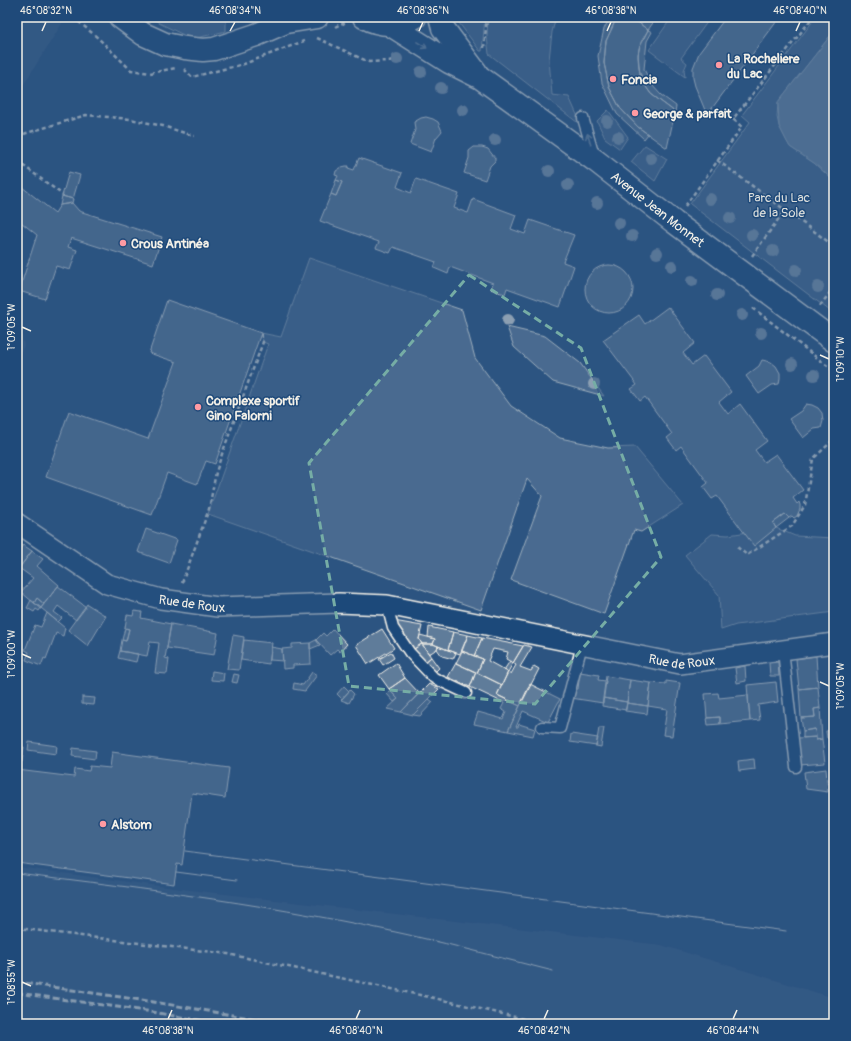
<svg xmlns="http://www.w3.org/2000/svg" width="851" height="1041" font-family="Pangolin,sans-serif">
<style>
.built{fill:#3b6088}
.green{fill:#496b90;stroke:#9eaebc}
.water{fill:#738ca6;stroke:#a7b4c0}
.building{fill:#5e7b9a;stroke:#f4f1e8}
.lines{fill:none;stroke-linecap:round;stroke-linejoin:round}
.lane-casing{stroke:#f4f1e8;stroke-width:13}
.street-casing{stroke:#f4f1e8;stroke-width:22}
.secondary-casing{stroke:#f4f1e8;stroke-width:25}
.path{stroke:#f4f1e8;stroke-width:2.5;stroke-dasharray:4 3;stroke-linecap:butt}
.lane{stroke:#1f4a7a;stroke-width:10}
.street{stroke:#1f4a7a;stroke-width:19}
.secondary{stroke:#1f4a7a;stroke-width:22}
.tram{stroke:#f4f1e8;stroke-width:1}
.rail{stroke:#f4f1e8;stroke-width:3;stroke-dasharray:6 3;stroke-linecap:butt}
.tree{fill:#8c9fb2}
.oneway{stroke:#748da6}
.marked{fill:none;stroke:#76ada5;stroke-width:3;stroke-dasharray:8 5;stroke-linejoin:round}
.ticks{fill:none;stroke:#f4f1e8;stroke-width:1.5}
.poi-dot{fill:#ff9aa2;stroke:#1f4a7a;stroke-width:1.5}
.labels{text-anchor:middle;stroke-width:3;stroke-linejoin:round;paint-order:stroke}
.poi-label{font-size:13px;font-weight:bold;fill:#f4f1e8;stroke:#1f4a7a;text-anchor:start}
.park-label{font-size:13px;fill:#dadddb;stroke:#1f4a7a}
.street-label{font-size:13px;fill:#f4f1e8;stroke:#1f4a7a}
.neatline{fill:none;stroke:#f4f1e8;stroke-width:1.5}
.ticks-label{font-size:10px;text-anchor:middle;fill:#f4f1e8}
</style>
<rect width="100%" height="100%" fill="#2c5481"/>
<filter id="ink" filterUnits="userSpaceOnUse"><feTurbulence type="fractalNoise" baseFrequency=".025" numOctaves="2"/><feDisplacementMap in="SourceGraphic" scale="8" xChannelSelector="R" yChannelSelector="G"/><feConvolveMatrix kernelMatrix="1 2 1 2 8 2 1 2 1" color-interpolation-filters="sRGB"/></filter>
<g filter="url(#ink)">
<path class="built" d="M17,17H66L17,95Z
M17,307L24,346L17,358Z
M17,867L181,889L661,945L834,998V1024H17Z"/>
<path class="green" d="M152,17H226V31L192,39L159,23Z
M456,17H485L482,51H480L459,23Z
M488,17H556L552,32L549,60L552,95L569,97L582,126L489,54L487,37Z
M672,17H704L708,21L681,58L687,63L684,70L685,77L649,50Z
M816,17H834V31L778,102L777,117L779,126L790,147L814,163L834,181V314L690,204L750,122L742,115Z
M608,110L628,137L620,149L605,138L597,121Z
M645,145L667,159L655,181L631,162Z
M309,258L462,310L475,358L511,406L560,438L608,448L635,447L683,505L641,532L634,530L604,614L511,580L542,496L527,479L481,610L208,514L268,344L263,342L261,333L281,337Z
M507,327L545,336L580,363L604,396L553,382L514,347Z
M776,528L795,536L834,538V612L736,625L721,630L719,595L685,555L712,534L728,535Z"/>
<path class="water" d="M834,31V181L814,163L790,147L786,140L779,126L778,102Z"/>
<path class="building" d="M610,17H617L606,41L604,63L609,87L620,108L638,127L648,134L644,139L617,114L602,83L598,56L604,29Z
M617,17H631L648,30L639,48L638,57L639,69L644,84L651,94L675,112L667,148L638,127L620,108L609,87L604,63L606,41Z
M631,17H657L648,30Z
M726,17H780L707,115L695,86L693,78V68L699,53Z
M648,30L652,32L647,41L644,69L651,84L661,95L676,106L675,112L651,94L644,84L640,75L638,54L641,42Z
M426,117L433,119L438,122L442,131L436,138L431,152L410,144L415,130L414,122L421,118Z
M474,147H482L488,149L495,158V161L490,166L485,180L464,173L469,158V151Z
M359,158L402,173L397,187L411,193L416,179L459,194L454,208L468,213L473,199L516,215L511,229L525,234L530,220L574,235L563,262L574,266L560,307L507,288L505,294L491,289L493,283L450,267L448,274L434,268L436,262L393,247L390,253L376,248L379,242L320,221L331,194L336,196L342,182L336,180L338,176L335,175L336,171L342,167L346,166H349L348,168L354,170Z
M69,172L80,175L73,199L62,196Z
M336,180L342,182L336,196L331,194Z
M17,183L55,213L60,205L72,203L79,211L162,237L153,264L71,238L68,247L77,250L70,270L56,266L45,299L19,291L37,235L17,219Z
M62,196L73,199L72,203L60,205Z
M585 289a24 24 0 1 1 48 0a24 24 0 1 1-48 0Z
M167,300L261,333L215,464L206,461L197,484L167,473L152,515L46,477L69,411L148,439L176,362L149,353Z
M668,307L695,343L683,353L692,365L704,356L731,392L719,402L728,414L740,404L767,441L755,450L764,462L776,454L803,490L793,498L797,504L799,502L800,505V509L797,516L794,518L792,516L789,518L785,514L773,523L776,528L754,546L717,496L712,499L703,487L708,483L681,446L676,450L667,438L672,434L645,397L640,401L631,389L637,385L603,340L639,315L645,324Z
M762,360L771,362L776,366L780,373V378L779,384L772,385L759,394L746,376L759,366Z
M806,404L812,405L818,408L822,413L823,421L821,428L814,429L803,438L789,419L801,411Z
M785,514L789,518L776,528L773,523Z
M146,529L177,540L169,563L138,552Z
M23,545L32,551L17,571V553Z
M32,551L43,559L37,566L59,585L44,604L37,598L34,603L21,592L33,578L19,568Z
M58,586L86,607L76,620L58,606L54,612L62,618L58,622L41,608Z
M37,598L44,604L41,608L34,603Z
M31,600L41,608L39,611L36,609L34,612L27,608Z
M87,604L106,616L88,646L68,630Z
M134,611L142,612L141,618L171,624L165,658L169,659L167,674L155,673L159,643L150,642L147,656L120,651L122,640L126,641L129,629L125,628L127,615L133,616Z
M47,613L65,628L63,636L56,633L46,659L44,658L41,666L26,660L29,652L25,650L35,625L41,627Z
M394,621L422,626L419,639L422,644L414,649Z
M171,624L218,633L214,655L167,648Z
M429,627L453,632L448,650L433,644L435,639L428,637Z
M125,628L129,629L126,641L122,640Z
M333,629L347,644L340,652L337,649L330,655L316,640L323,633L326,636Z
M382,629L394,648L368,664L356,645Z
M453,632L468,635L460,654L448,650Z
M233,635L244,637L239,670L227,669Z
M420,635L435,639L433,644H422L419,639Z
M468,635L482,638L474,656L462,651Z
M482,638L523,646L513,663L506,659L508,652L493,649L488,661L508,672L502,685L477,673L483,659L474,656Z
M244,640L272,643L269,664L241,660Z
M316,640L320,645L310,649V643Z
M310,643L311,664L293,665V668L283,669L282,649L292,648V644Z
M421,644H422L431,657L424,663L414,649Z
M422,644H433L438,646L437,649L429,654Z
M524,645L532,647L520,667L531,671L534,666L539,669L520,706L497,695L508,672L511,674L516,665L513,663Z
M438,646L456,653L453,659L442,656L437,649Z
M271,647L282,649L283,661L270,660Z
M120,651L138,654L136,662L118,658Z
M462,651L483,659L477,673L456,663Z
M391,652L394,658L383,665L379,659Z
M816,656L818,687L799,689L796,659Z
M431,657L439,668L434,673L424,663Z
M510,661L513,663L508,672L504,670Z
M778,662L779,676H770L769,663Z
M396,663L405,678L389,689L379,675Z
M456,663L476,672L470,687L448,677Z
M745,666L746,681L737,683L735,668Z
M212,671L224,673L223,681L211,680Z
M312,672L317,675L305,691L293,689L294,683L303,685Z
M476,672L502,685L497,695L520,706L508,731L474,724L478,712L503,719L506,712L501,709L504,703L470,687Z
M580,672L599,675L598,680L606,681L603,703L571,698L573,689H578Z
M234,674L239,675L237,683L232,682Z
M606,676L630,680L627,702L603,698Z
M405,678L419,693L401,712L387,709L398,699L389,689Z
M630,680L651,683L648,706L627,703Z
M666,681L680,683L672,736L663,735L667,709L648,706L651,683L666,684Z
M776,682L778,702L758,705L760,720L750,721L747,685Z
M429,684L439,689L413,715L401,712Z
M530,684L560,699L548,722L523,711L516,727H518L519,724L535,729L533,736L508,731Z
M344,686L349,691L342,699L337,694Z
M818,687L820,708L814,709L815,717L801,718L799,689Z
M350,690L354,694L349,703L341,700Z
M390,691L398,699L394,702L387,694Z
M718,693L719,698L748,695L750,721L720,724V717L707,718L705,694Z
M82,697L95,698L94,705L82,704Z
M603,698L627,702L626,710L602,706Z
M429,699L433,702L420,716L413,715Z
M627,703L648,706L647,714L625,711Z
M820,708L822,739L816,740L815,729L803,731L801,718L815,717L814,709Z
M720,717V724L708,725L707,718Z
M599,728H604L601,747L596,746Z
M815,729L816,737L803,738V731Z
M833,730L834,738H827L826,731Z
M571,734L598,738L596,746L570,742Z
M816,737V740L822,739L825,763L800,765L798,738Z
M29,742L57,746L56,754L28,750Z
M17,747H24L22,762L17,761Z
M73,748L96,751L95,759L72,756Z
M112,752L229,768L225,798L192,793L182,865L177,864L174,884L17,863V770L74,777L75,769L89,771L90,766L110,768Z
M754,759L755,769L739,771L738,761Z
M826,769L828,792L806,789L804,772Z"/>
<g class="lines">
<defs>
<path id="lane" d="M583,118L594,156
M387,605L393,628L410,653L434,678L466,693
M783,650L796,767
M542,727L560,728L582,645"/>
<g id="street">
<path id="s1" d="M17,523L107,584L161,599L218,607L339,603L387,605L680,664L834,643"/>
</g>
<g id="secondary">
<path d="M120,17L143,34L165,44L185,48L203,50L214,49L256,35L286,22L317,17"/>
<path d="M364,17C380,26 400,27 415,17"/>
<path d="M440,17L443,28L476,72"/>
<path id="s2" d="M389,24L449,62L481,78L596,161L674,222L834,341"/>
</g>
</defs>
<use href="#lane" class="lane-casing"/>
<use href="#street" class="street-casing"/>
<use href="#secondary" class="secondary-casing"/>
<path class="path" d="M73,17L98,38L131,70L150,73L176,68
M335,27L343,23L345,25
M317,38L369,62L389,61L402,57
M484,48L487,17
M184,69L192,77L244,64L304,41
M17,136L86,115L130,119L163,126L194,136
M717,160L834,246
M17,161L63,195
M685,206L742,127L733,119L813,17
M752,256L785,210
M820,306L834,287
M753,308L834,371
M737,547L747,555L792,526L805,505L813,459L832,441L834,435
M182,583L209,509L216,472L222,454L263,342L261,333
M17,928L228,954L434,998L545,1024"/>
<use href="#lane" class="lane"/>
<use href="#street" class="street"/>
<use href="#secondary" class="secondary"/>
<path class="tram" d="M185,851L786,931
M176,872L237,880
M17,873C148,889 280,906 409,935C458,946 505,959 553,971"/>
<path class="rail" d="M17,982L148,1001L286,1024
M17,993L146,1011L221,1024"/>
</g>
<g class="tree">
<circle cx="397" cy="59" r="6"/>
<circle cx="421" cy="72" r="6"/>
<circle cx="441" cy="88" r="6"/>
<circle cx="463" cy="110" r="6"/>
<circle cx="607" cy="121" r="6"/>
<circle cx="618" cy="137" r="6"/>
<circle cx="495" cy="140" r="6"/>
<circle cx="651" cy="158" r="6"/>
<circle cx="549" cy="171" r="6"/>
<circle cx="568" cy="185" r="6"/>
<circle cx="710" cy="199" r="6"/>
<circle cx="597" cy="203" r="6"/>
<circle cx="730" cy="218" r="6"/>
<circle cx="619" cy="223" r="6"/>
<circle cx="752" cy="235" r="6"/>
<circle cx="632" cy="236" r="6"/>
<circle cx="773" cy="251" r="6"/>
<circle cx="657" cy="253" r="6"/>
<circle cx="672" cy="266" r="6"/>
<circle cx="796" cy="270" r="6"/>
<circle cx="692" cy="281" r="6"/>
<circle cx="818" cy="287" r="6"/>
<circle cx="717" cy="295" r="6"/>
<circle cx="742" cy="315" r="6"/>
<circle cx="508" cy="320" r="6"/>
<circle cx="761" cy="333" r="6"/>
<circle cx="792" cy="364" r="6"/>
<circle cx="814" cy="375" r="6"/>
<circle cx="594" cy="384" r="6"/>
</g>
<defs><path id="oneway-shaft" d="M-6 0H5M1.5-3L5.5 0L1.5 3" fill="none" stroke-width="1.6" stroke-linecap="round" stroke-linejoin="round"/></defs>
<g class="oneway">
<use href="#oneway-shaft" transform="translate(422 45) rotate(32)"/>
<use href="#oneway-shaft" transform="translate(589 139) rotate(-107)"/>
</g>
</g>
<path d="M0 0H851V1041H0ZM469,275L581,348L661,557L535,704L349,686L309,463Z" fill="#2c5481" fill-opacity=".55" fill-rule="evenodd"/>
<path class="marked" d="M469,275L581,348L661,557L535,704L349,686L309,463Z"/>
<path class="ticks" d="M42,31L46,22M230,31L235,22M419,31L423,22M607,31L611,22M796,31L800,22M22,327L31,331M820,355L829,359M22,654L31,658M820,682L829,686M22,982L31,986M168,1019L172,1010M356,1019L360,1010M544,1019L548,1010M733,1019L737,1010"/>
<g class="poi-dot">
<circle cx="719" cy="65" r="4"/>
<circle cx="613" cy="79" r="4"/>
<circle cx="635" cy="113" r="4"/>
<circle cx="123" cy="243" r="4"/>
<circle cx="198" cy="407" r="4"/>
<circle cx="103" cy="824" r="4"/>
</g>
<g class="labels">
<g class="poi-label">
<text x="727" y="63">La Rocheliere<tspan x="727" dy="15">du Lac</tspan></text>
<text x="621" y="84">Foncia</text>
<text x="643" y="118">George &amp; parfait</text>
<text x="131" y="248">Crous Antinéa</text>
<text x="206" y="405">Complexe sportif<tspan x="206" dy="15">Gino Falorni</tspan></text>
<text x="111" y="829">Alstom</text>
</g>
<g class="park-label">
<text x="779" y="202">Parc du Lac<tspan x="779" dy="15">de la Sole</tspan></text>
</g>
<g class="street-label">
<text dy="5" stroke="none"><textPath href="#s2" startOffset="327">Avenue Jean Monnet</textPath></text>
<text dy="5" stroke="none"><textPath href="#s1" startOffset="196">Rue de Roux</textPath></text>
<text dy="5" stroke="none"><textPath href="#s1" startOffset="692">Rue de Roux</textPath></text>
</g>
</g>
<rect width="851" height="1041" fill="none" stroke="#1f4a7a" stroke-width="44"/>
<rect x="22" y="22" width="807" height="997" class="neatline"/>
<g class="ticks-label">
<text x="46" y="14">46°08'32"N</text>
<text x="235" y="14">46°08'34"N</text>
<text x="423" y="14">46°08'36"N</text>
<text x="611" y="14">46°08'38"N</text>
<text x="800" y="14">46°08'40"N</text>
<text transform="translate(11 327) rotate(-90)" y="4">1°09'05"W</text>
<text transform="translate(840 359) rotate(-90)" y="4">1°09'10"W</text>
<text transform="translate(11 654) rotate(-90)" y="4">1°09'00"W</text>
<text transform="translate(840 686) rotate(-90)" y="4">1°09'05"W</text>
<text transform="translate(11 982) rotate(-90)" y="4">1°08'55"W</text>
<text x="168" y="1034">46°08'38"N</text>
<text x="356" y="1034">46°08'40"N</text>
<text x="544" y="1034">46°08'42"N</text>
<text x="733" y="1034">46°08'44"N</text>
</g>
</svg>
